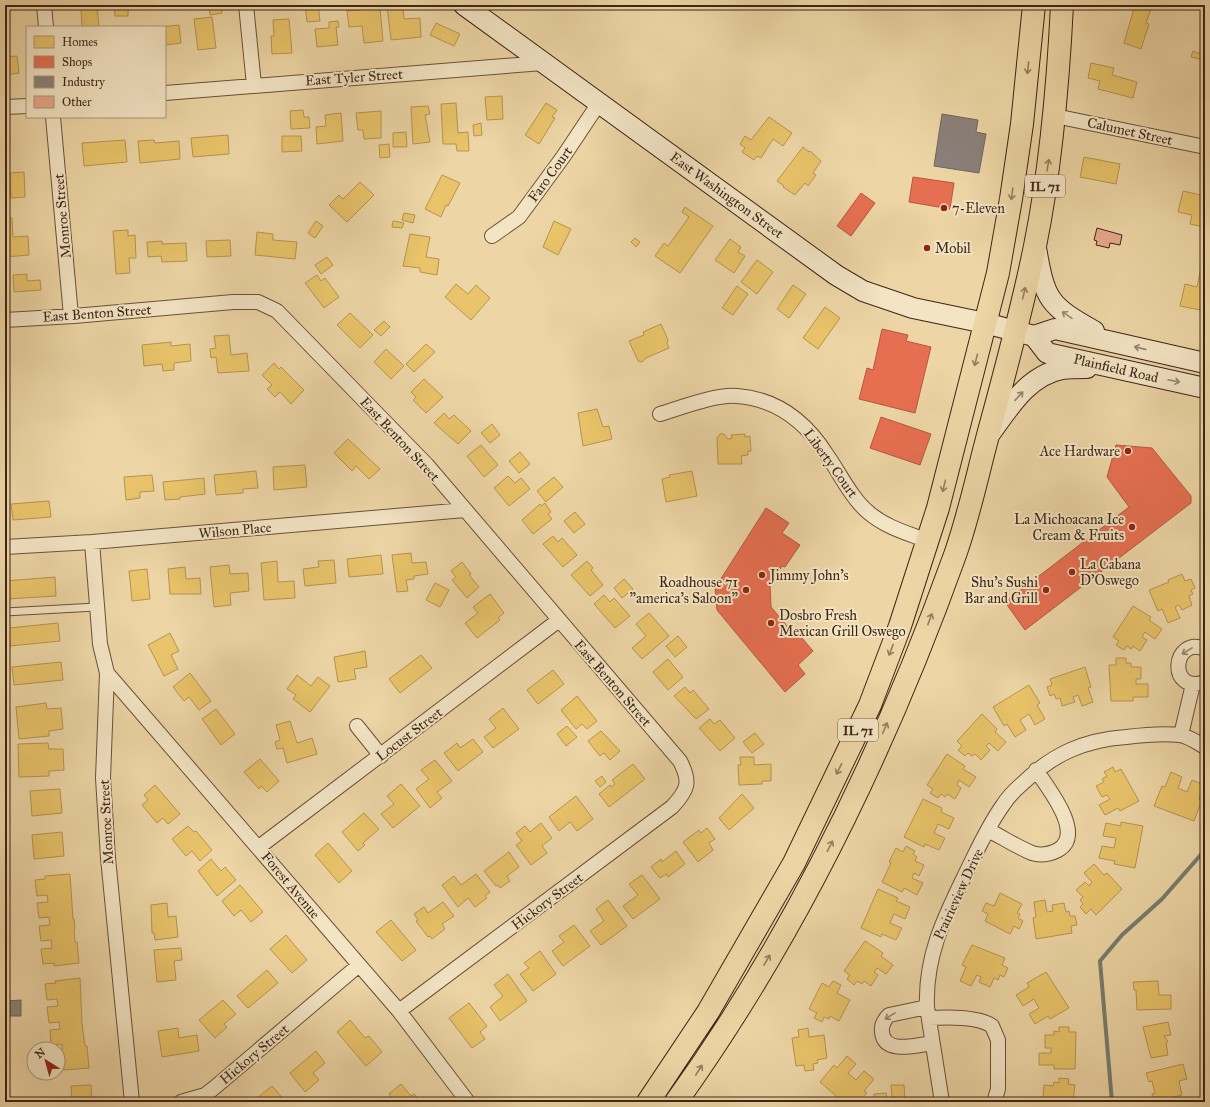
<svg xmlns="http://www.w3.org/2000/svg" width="1210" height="1107" font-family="'IM FELL Great Primer',serif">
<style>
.homes{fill:#e9c46a;stroke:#b69451}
.shops{fill:#e76f51;stroke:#b45940}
.industry{fill:#8a817c;stroke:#73655e}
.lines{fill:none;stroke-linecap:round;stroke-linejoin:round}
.stream{stroke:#767d72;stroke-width:4}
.building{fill:#e7a88b;stroke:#3e2517}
.lane-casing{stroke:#6a513a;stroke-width:9}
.street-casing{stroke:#6a513a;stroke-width:16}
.secondary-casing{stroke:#3e2517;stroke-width:22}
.primary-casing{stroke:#3e2517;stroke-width:24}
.lane{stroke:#f3e4c4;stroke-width:7}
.street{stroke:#f3e4c4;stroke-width:14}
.secondary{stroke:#f3e4c4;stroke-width:20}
.primary{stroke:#edd5a5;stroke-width:22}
.oneway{stroke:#967d5e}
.oneway2{stroke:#98846e}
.poi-dot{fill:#8f2418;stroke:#f3e4c4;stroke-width:1.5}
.labels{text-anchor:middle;stroke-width:4;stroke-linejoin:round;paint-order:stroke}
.shield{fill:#f3e4c4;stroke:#745e4b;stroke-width:1}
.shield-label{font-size:13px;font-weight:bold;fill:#3e2517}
.street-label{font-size:14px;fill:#3e2517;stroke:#f3e4c4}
.poi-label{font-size:14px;fill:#3e2517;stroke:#f3e4c4;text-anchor:start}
</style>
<rect width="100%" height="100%" fill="#edd5a5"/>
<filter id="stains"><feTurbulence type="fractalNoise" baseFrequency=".005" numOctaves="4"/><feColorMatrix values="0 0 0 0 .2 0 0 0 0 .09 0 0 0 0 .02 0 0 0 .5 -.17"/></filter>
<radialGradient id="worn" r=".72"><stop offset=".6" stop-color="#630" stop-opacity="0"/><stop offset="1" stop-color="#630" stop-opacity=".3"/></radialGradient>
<path class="homes" d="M114,5H128V16H115Z
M171,5H182L183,9L172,10Z
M209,5H221L222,13L210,15Z
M305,5H318L320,21L307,22Z
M403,5L404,19L420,18L421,37L391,40L387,6Z
M1135,5H1150L1149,9H1151L1146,23L1149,24L1141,49L1124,43Z
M97,7L99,27H82L81,9Z
M380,8L383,41L364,43L362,26L349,27L347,11Z
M212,17L216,48L198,50L194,19Z
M289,19L292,53L272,54L271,36H274L273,20Z
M338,21L339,27H336L338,45L317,47L315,29L329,28V22Z
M436,23L460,34L454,46L430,35Z
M179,25L181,43L165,45V27H160Z
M1193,51L1201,54L1200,59L1191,57Z
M17,56L19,73L5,75V57Z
M1091,63L1114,68L1112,75L1137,82L1133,98L1098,89L1100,81L1088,78Z
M502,96L503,119L487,120L485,97Z
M456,103L458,133L468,132L469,151H457L456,144H443L441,104Z
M546,103L557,110L552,117L555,118L539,144L525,135Z
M428,106L430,114L425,115L430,142L413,144L411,107Z
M303,110L304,117H309L310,128L291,129L290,111Z
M381,111V138L364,139L363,130H358L356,113Z
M341,113L343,141L317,144L316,127L326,126L325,115Z
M769,117L792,133L783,146L773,139L761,158L757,156L754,160L742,152L745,148L740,144L745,136L751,140Z
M481,123L482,135L474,136L473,125Z
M406,132L407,147H393V133Z
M228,135L229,154L193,157L191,138Z
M282,136H301L302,151L282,152Z
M125,140L127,162L84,166L82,143Z
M154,140L155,143L179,141L180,159L140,163L138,141Z
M389,144L390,157L380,158L379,145Z
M803,147L809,152L810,151L821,161L813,173L816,175L808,186L805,183L795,195L783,187L784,186L777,181Z
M1084,157L1120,164L1116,184L1080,177Z
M24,172L25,197L11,198L10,173Z
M442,175L460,183L448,206L446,205L441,217L425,209Z
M360,182L374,195L347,222L329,205L339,195L343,199Z
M1183,191L1205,196L1204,227L1190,224L1192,215L1178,212Z
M685,207L713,226L680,273L655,256L664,243L668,246L689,217L682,212Z
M404,213L415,215L413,223L402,220Z
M5,218H12L13,237L28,236L29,255L5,257Z
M316,221L323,226L315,238L308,233Z
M393,221L404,223L402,228L392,227Z
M554,221L571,229L558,255L543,247Z
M128,230V236L135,235L136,258H129L130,273L116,274L113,231Z
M257,232L273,234V240L297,242L295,259L255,255Z
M410,234L430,237L426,257L439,259L437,275L420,272V268L403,266Z
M635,238L640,242L636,247L631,242Z
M730,239L741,247L738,252L745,256L734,273L715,260Z
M230,240L231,256L207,257L206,241Z
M162,241V244L186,243L187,261L162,262L161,256L148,257L147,242Z
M327,257L333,265L321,274L315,265Z
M757,260L773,272L757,294L741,282Z
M1202,263L1205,264V311L1180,306L1185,284L1197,287Z
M27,274V281L40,280L41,290L14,292L13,275Z
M317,275L321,281L325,278L339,297L324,308L305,283Z
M456,284L468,294L476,285L490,298L471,320L445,297Z
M793,285L806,294L789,318L777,309Z
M737,286L748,294L733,315L722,308Z
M825,307L840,318L818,349L803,338Z
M350,313L373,335L360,348L337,325Z
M384,321L390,327L381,336L374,330Z
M661,324L668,340L667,343L669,348L646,358L642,362L638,361L629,341L644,335L643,332Z
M229,335L231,355L247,353L249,371L218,373L216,357L211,358L210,349L216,348L214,336Z
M171,342V346L190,344L191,361L174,363V370L163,371L162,364L144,366L142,345Z
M426,344L435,352L414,372L406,364Z
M386,349L404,366L391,379L374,362Z
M274,363L279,369L281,367L304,390L291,404L280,392L275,397L267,389L272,385L262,375Z
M424,379L443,397L426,413L413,400L416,397L411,392Z
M597,409L603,427L609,426L612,439L583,446L578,413Z
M444,413L449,419L454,415L471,431L458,444L434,423Z
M492,424L500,435L490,443L481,433Z
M720,434H724L728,439L732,438L731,435L745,434V437L750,436L751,451H748V455L741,456L742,464H718L717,438Z
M348,439L380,469L369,479L356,466L352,471L334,453Z
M481,445L498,465L484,477L467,456Z
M520,452L530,464L519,473L509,461Z
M305,465L307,487L274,490L273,467Z
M256,471L258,488L243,489V493L216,495L214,475Z
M692,471L697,496L666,502L662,479L670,477L669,475Z
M152,475L154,491L140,492V498L126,500L124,477Z
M508,476L515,483L521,478L530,489L509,506L494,488Z
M554,477L563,487L546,502L537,491Z
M204,478L205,494L180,497V499L165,500L163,482Z
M49,501L51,517L13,520L11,504Z
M545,503L551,512L548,514L552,519L533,534L522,520L540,504L541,506Z
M575,512L585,524L574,533L564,521Z
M553,536L558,542L562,538L577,555L563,567L543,544Z
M411,553L412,563L426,562L428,574L414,576V579L406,580L408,591L397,592L392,555Z
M381,555L383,574L349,577L347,559Z
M334,560L336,583L305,586L303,569L319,567L318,561Z
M277,561L278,582L294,581L295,598L264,600L261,563Z
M587,561L593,568L591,570L603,585L590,596L571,575Z
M462,562L471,574L469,575L479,587L467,598L452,580L456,577L451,571Z
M229,565L230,574L248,573L249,591L230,593L231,605L214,607L210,567Z
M185,567L186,579L200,578L201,594H170L168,569Z
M147,569L150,599L132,601L129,571Z
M1182,574L1185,581L1191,579L1195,588L1191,590L1193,594L1189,596L1192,605L1182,610L1179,605L1175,607L1180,618L1168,623L1162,609L1158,611L1149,590L1169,582L1168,580Z
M55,577L56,596L7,599L5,581Z
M624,579L633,589L622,598L614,588Z
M435,583L449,590L440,607L426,600Z
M490,594L504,613L498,618L500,620L477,638L465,623L478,613L473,607Z
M604,595L610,602L614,598L630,616L615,628L594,604Z
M1133,606L1151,617L1149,620L1162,629L1155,639L1145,632L1142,637L1147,640L1140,651L1133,646L1131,649L1127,646L1124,650L1116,645L1119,641L1113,637Z
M649,613L669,636L642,659L632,648L646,636L636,624Z
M58,623L60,641L10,646L9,628Z
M170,633L179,651L171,655L178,669L164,676L148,645Z
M678,636L687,647L675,657L666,646Z
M365,651L367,667L354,669L356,679L338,682L334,657Z
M421,655L432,668L400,693L389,679Z
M1116,658H1126V663H1131V667H1141V679H1136V684H1148V697H1133V701H1111L1109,665H1116Z
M668,659L683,677L668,690L653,672Z
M61,662L63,680L14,685L12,667Z
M1085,667L1091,687L1088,688L1093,702L1082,706L1078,695L1073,697L1075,702L1062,706L1060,698L1056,699L1054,694L1050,696L1047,687L1052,685L1050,679Z
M553,670L564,684L538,704L527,690Z
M190,673L211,701L199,710L189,697L184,701L173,687Z
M297,675L311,686L318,677L330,686L310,712L293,699L296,695L287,689Z
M1029,685L1040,703L1037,705L1045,719L1035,725L1029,714L1020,720L1026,730L1015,737L1007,724L1004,726L993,707Z
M685,687L690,693L693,690L709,709L696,719L674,696Z
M577,696L597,721L587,729L582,724L576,729L561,710Z
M46,703L47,709L61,708L63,729L49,731V736L19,739L16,707Z
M503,708L519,729L493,748L484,737L496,728L489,719Z
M216,709L235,734L221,745L202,719Z
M982,714L997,729L995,732L1006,742L998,751L989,743L986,746L990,750L981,760L975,754L972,756L968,753L965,756L958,750L962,746L957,741Z
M710,719L714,724L720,720L735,738L720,751L699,728Z
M290,721L297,743L312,738L317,754L287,763L283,748L277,749L275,742L280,740L276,725Z
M567,726L577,737L566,746L557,734Z
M601,731L620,751L610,760L604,753L600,756L588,741Z
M755,733L764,744L752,753L743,742Z
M473,739L483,752L458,771L444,753L457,743L460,748Z
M48,743L49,749H63L64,770L49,771V776L19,777L18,744Z
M947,754L965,766L963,769L976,777L969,787L959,780L957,785L961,788L955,799L947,794L945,797L941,794L938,798L930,793L933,789L927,785Z
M740,757H754V765L771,764V781H762V784L739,785L738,765H741Z
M260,759L279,781L267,792L261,786L259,789L244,772Z
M435,760L452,781L437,792L442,798L430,808L416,789L429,779L421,770Z
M633,764L645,779L609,807L599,794L610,785L611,787L615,784L612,780Z
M1113,767L1115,772L1121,769L1139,801L1120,811L1118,808L1105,815L1099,805L1110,799L1107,795L1102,797L1096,786L1104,782L1102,779L1107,776L1104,772Z
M1171,772L1182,777L1178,788L1187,792L1192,780L1204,785L1199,799L1202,800L1194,821L1154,806L1162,786L1165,787Z
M602,776L606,782L600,787L595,781Z
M401,784L420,806L393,828L381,814L394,804L387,796Z
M155,785L180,814L168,824L163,818L157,823L142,805L148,800L144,795Z
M60,789L62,813L32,816L30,791Z
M742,794L754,808L729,830L719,818Z
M576,796L593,819L577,831L570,822L559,831L549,817Z
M923,799L942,808L941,812L954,818L949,829L938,824L934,833L945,838L939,850L925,844L924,847L904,837Z
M364,813L379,829L363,843L365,845L358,851L342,832Z
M1121,822L1143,826L1135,868L1114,864L1115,861L1099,858L1102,846L1114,848L1116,838L1103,836L1106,823L1121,826Z
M541,823L552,838L542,846L547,853L531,865L516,845L522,841L516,833L525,826L530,832Z
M188,826L194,832L196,831L212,850L200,861L192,851L186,856L172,839Z
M707,828L715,839L709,843L713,850L698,862L683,842L699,830L701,833Z
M62,832L64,856L34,859L32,835Z
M328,843L352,871L339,883L315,855Z
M906,846L915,851L913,854L917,857L915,861L924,865L919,876L914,873L912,878L923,883L917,895L904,888L902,892L882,882L891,863L889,862L896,848L903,852Z
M676,851L685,864L668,877L666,874L660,878L651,867L661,859L662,862Z
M509,852L519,867L507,876L510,881L500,888L498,885L496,886L484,871Z
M211,859L221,871L225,867L236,880L217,896L198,871Z
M1094,864L1104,875L1107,873L1122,889L1096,915L1091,909L1086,914L1080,907L1083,904L1080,900L1083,897L1076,890L1085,882L1089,886L1092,882L1084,873Z
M70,874L73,919H74L75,929L74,930L75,942H77L79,963L54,966V963L43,964L41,949L52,948L51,940L41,941L39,926L50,925L49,917L39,918L37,903L48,902L47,895L37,896L35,880L45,879V876Z
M476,874L490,892L485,896L487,898L475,907L468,898L458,907L442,885L454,876L461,885Z
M642,875L660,899L633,919L623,906L638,895L629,884Z
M240,885L263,912L251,922L241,910L234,916L222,901Z
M878,889L898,898L896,901L910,907L905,919L894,914L890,923L902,928L896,940L882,934L881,937L861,928Z
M1000,893L1022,904L1017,913L1020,914L1018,918L1023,921L1019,929L1014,926L1010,934L985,921L988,914L982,911L986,903L994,906Z
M608,900L627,926L601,945L590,931L604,921L596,909Z
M1045,900L1047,912L1053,911L1052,905L1064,903L1066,912L1069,911L1070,916H1075L1077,925L1071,926L1072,933L1036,939L1033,918L1036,917L1034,902Z
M443,902L454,916L442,924L445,929L432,939L430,936L428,937L416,921L418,920L414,914L424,907L428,913Z
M167,903L168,917L176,916L178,937L155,940L154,933H152L151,905Z
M391,920L416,950L402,961L376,932Z
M574,925L590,946L563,966L552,951L564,942L559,936Z
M286,935L307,960L292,973L270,949Z
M865,941L883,953L881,956L893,965L886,974L877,968L874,972L878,975L871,986L864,981L862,984L857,981L854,985L847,979L850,975L844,971Z
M972,945L1005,958L1002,965L1008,968L1004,977L1000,975L998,980L994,978L990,987L979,982L981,977L977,975L971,986L960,981L966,967L962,965Z
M181,948L182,960L174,961L176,980L157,982L154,950Z
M540,951L556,974L533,991L520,974L529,968L524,963Z
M267,970L278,983L248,1008L237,996Z
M1046,972L1069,1008L1050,1019L1048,1016L1035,1024L1029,1014L1039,1008L1034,999L1023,1006L1016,995L1029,987L1027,983Z
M508,974L527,1001L500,1021L490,1007L503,996L494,985Z
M80,978L82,1024L85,1046H87L89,1068L64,1070V1068H58V1052H62V1044L51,1045L50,1030L60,1029L59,1022L49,1023L47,1007L58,1006L57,999L47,1000L45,984L56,983L55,981Z
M833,981L841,985L837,993L850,1000L839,1021L830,1016L829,1019L824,1017L822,1022L814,1018L817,1013L809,1009L822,983L829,987Z
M1158,981L1159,995H1171V1009L1137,1010L1136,990H1134L1133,982Z
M223,1000L236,1014L224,1024L227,1027L215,1038L199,1020Z
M469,1003L487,1026L480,1032L485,1039L472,1048L449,1018Z
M350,1020L365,1038L369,1036L382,1052L366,1066L337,1032Z
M1168,1022L1171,1035L1164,1036L1167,1040L1168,1042L1166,1043L1168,1055L1151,1058L1143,1027Z
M1059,1027H1069V1032H1076L1075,1069H1054V1065H1039V1053H1051V1048H1045V1035H1054V1031L1059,1032Z
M178,1028L179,1038L197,1035L199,1051L162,1057L158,1031Z
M808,1028L809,1037L824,1035L827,1058L817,1060L818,1063L813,1064L814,1070L805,1071L804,1065L796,1066L792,1038L799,1037L798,1030Z
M316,1051L325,1063L313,1073L319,1080L305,1092L290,1073Z
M847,1056L856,1064L848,1073L856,1080L864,1071L874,1079L864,1091L867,1093L859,1102H843L820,1082L834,1065L837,1068Z
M1183,1064L1187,1079L1179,1081L1182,1095L1154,1102L1152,1094L1155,1093L1152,1081L1149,1082L1146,1073Z
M1059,1078L1069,1079L1068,1084L1075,1085L1073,1102H1048L1049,1098H1043L1044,1085L1053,1086L1054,1082L1059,1083Z
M401,1084L411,1096L414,1094L421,1102H395L389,1094Z
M91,1085L92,1102H72L71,1086Z
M891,1085H904L905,1100H909V1102H875L874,1094L886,1093L887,1098H892Z
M272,1086L286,1102H252Z"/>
<path class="shops" d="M913,177L954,183L950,209L909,202Z
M861,193L875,203L851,236L837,226Z
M882,329L908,335L906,341L931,347L915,413L859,399L867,368L873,370Z
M881,417L931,434L920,465L870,448Z
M1116,445L1152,448L1191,496V503L1025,630L1005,602L1129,507L1107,477Z
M766,508L789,523L782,533L800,545L785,567L782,566L770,584L771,607L793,633L796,631L813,651L798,665L805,674L785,692L717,610L715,588Z"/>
<path class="industry" d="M942,114L978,120L976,132L986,134L979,173L934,166Z
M21,1000V1016H5V1001Z"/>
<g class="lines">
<path class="stream" d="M1112,1102L1100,961L1122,935L1162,899L1205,850"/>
</g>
<path class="building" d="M1097,228L1122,235L1120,245L1110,243L1109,248L1096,245L1097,241L1094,240Z"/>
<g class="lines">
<defs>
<path id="lane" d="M5,612L96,607"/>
<path id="street" d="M44,5L46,27
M246,5L254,85
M165,93L543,63
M5,107L27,106
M1055,116L1205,147
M53,117L71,316
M492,236L519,217L563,157L599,103
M5,320L74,316L233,302H258L277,311L427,465L680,761C691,782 688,790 672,807L399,1011
M660,414C680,408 716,394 737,396C778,399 806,422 827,455C839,472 852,499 868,512C885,527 907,533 928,541
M92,542L100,644L107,673L103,778L108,858L132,1102
M5,547L92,542L465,510
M1205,649C1172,635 1167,695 1205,682
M107,673L399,1011L468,1102
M357,726L381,756
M1181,735L1193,684
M988,830C1002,837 1017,847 1032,853C1040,856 1050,854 1058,850C1086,834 1047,787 1036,770
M259,847L559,620
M927,1007L889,1015C884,1020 881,1025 882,1032C884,1055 917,1045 932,1043
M929,1018C946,1017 978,1016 992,1026L998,1040V1089L994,1102
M181,1102L205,1095L214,1088L359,965
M942,1102L927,1007C925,958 943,920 964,877C976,853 987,827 1003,805C1008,797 1016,789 1023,783C1053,754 1084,740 1126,737C1142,735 1164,733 1180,735C1188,736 1198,743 1205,747"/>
<path id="secondary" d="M464,5L836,275L863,291L913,308L985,323L1034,336L1055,329L1205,363
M1036,248C1045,300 1048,305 1094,331
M1034,336L1047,353L1205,388
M989,435C1009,408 1027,376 1062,369C1070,368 1079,368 1087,368"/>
<path id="primary" d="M648,1102L708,1012L794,863L870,705L900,626L938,508L998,273L1011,199L1022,124L1034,5
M676,1102C795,936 886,747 955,555C970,513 979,467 991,424C1007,365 1023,306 1035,246C1051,167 1058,86 1062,5"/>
</defs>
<use href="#lane" class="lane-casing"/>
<use href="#street" class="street-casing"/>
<use href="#secondary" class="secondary-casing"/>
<use href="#primary" class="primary-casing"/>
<use href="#lane" class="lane"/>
<use href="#street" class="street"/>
<use href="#secondary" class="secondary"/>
<use href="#primary" class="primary"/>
</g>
<defs><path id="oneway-shaft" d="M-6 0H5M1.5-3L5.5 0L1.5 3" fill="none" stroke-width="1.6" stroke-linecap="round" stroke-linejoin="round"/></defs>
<g class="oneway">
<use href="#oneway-shaft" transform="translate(1028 68) rotate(96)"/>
<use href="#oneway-shaft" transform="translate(1048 165) rotate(-81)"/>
<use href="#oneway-shaft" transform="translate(1012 194) rotate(98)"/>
<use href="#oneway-shaft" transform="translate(1024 293) rotate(-77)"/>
<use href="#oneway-shaft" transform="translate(976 360) rotate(104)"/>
<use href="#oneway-shaft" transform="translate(944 486) rotate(104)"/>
<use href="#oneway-shaft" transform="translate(930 619) rotate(-69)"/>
<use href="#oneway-shaft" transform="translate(891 650) rotate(111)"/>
<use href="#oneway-shaft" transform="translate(885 728) rotate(-67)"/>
<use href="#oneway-shaft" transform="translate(839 769) rotate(116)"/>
<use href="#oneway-shaft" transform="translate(830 846) rotate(-63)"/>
<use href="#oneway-shaft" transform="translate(767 960) rotate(-60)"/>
<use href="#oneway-shaft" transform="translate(699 1070) rotate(-57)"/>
</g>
<g class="oneway2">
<use href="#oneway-shaft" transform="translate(1067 315) rotate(-146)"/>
<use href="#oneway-shaft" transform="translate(1140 348) rotate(-167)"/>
<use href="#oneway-shaft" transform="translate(1174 381) rotate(12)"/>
<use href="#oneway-shaft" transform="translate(1019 396) rotate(-47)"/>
<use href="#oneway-shaft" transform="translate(1187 651) rotate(148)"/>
<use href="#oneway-shaft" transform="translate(890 1016) rotate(148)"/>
</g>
<g class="poi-dot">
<circle cx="944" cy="208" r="4"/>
<circle cx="927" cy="248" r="4"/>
<circle cx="1128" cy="451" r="4"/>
<circle cx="1132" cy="527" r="4"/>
<circle cx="1072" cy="572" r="4"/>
<circle cx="762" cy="575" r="4"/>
<circle cx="746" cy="590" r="4"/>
<circle cx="1046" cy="590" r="4"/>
<circle cx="771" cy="623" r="4"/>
</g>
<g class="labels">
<g class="shield">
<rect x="1025" y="175" width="40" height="22" rx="3"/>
<rect x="838" y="719" width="40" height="22" rx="3"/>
</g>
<g class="shield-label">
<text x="1045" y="191">IL 71</text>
<text x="858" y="735">IL 71</text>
</g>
<g class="street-label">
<text transform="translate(354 77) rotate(-4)" y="5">East Tyler Street</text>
<text transform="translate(1130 131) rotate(12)" y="5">Calumet Street</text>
<text transform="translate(550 174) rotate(-54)" y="5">Faro Court</text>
<text transform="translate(727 195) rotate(36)" y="5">East Washington Street</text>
<text transform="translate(62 216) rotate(-95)" y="5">Monroe Street</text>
<text transform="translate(97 313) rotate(-4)" y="5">East Benton Street</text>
<text transform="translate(1116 368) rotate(13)" y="5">Plainfield Road</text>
<text transform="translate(400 439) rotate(47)" y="5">East Benton Street</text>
<text transform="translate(831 463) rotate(54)" y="5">Liberty Court</text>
<text transform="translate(235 530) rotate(-5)" y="5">Wilson Place</text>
<text transform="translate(613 683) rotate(49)" y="5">East Benton Street</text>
<text transform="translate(409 734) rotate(-37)" y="5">Locust Street</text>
<text transform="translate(106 822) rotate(-93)" y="5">Monroe Street</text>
<text transform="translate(291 885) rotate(50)" y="5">Forest Avenue</text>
<text transform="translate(958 894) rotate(-65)" y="5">Prairieview Drive</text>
<text transform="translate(547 901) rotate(-37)" y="5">Hickory Street</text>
<text transform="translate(254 1054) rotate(-40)" y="5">Hickory Street</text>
</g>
<g class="poi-label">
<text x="952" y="213">7-Eleven</text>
<text x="935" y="253">Mobil</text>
<text x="1120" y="456" text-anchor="end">Ace Hardware</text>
<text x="1124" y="524" text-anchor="end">La Michoacana Ice<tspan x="1124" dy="16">Cream &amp; Fruits</tspan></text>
<text x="1080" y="569">La Cabana<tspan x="1080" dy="16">D'Oswego</tspan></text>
<text x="770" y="580">Jimmy John's</text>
<text x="738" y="587" text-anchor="end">Roadhouse 71<tspan x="738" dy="16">"america's Saloon"</tspan></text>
<text x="1038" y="587" text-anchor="end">Shu's Sushi<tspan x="1038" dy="16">Bar and Grill</tspan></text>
<text x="779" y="620">Dosbro Fresh<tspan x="779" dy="16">Mexican Grill Oswego</tspan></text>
</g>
</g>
<rect width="1210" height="1107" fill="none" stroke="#edd5a5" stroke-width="20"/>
<rect x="6" y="6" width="1198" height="1095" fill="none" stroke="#3e2517" stroke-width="2"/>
<rect x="10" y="10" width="1190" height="1087" fill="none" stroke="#3e2517"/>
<rect x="26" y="26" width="140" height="92" fill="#f3e4c4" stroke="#ab987f"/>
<rect x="34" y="36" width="20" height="12" fill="#e9c46a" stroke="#ab987f"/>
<text x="62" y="46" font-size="12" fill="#3e2517">Homes</text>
<rect x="34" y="56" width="20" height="12" fill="#e76f51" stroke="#ab987f"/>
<text x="62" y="66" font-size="12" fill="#3e2517">Shops</text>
<rect x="34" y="76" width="20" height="12" fill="#8a817c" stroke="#ab987f"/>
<text x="62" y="86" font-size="12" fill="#3e2517">Industry</text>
<rect x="34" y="96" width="20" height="12" fill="#e7a88b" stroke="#ab987f"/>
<text x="62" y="106" font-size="12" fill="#3e2517">Other</text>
<g transform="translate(46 1061) rotate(323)"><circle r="19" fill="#f3e4c4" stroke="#ab987f"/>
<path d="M0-3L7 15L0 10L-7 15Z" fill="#8f2418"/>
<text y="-6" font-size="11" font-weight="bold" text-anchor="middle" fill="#3e2517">N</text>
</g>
<rect width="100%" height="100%" filter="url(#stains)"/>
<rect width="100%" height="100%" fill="url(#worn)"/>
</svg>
